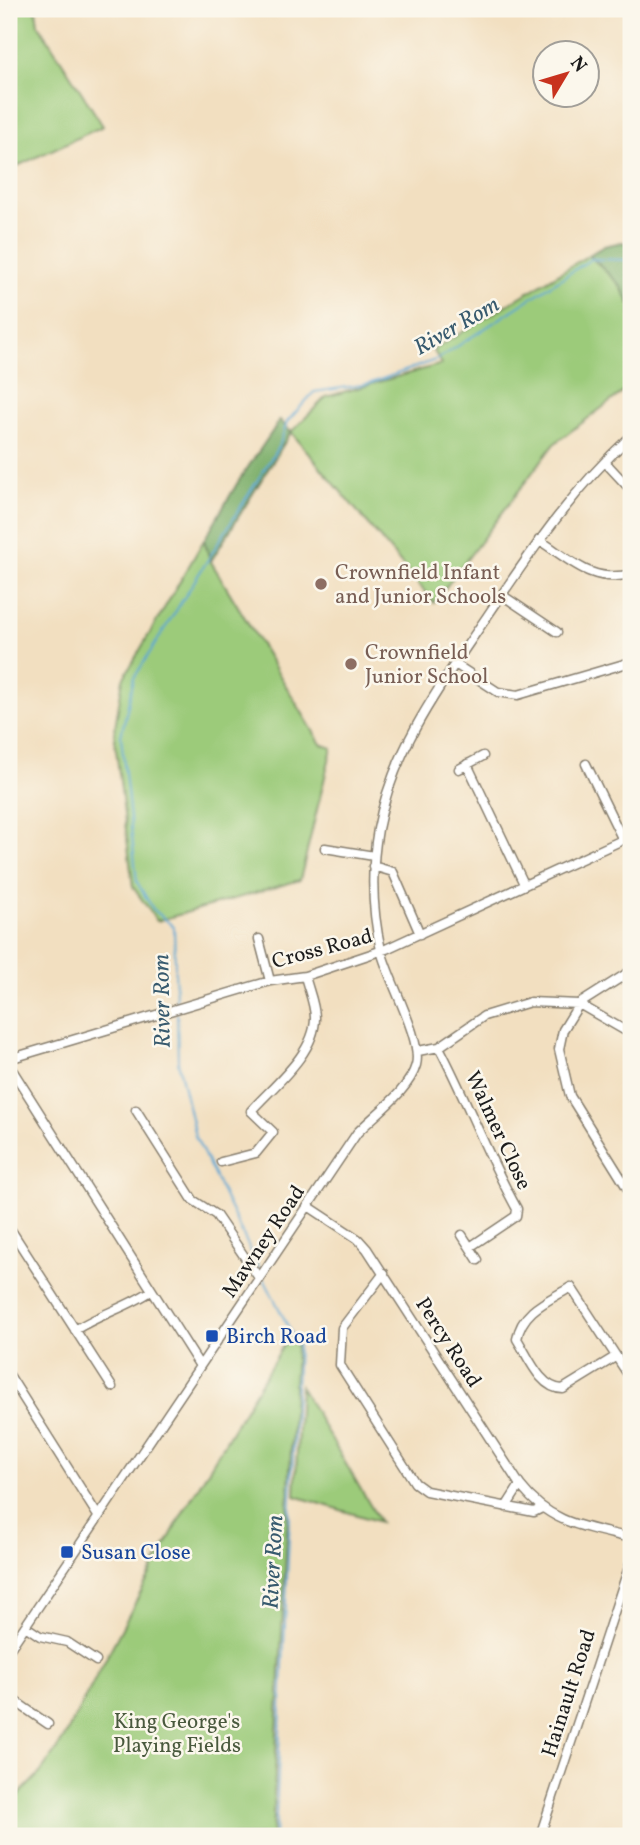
<svg xmlns="http://www.w3.org/2000/svg" width="640" height="1845" font-family="Vollkorn,serif">
<style>
.green{fill:#9ccb7a;stroke:#5c744b;stroke-width:2}
.forest{fill:#7daf6a;stroke:#4c6643;stroke-width:2}
.lines{fill:none;stroke-linecap:round;stroke-linejoin:round}
.stream{stroke:#59a5d2;stroke-width:2}
.minor-casing{stroke:#877e6e;stroke-width:11}
.minor{stroke:#fff;stroke-width:8}
.education-dot{fill:#8d6e63;stroke:#fbf7ec;stroke-width:2.5}
.transit-dot{fill:#1a4fb4;stroke:#fbf7ec;stroke-width:2.5}
.labels{text-anchor:middle;stroke-width:5;stroke-linejoin:round;paint-order:stroke}
.education-label{font-size:21px;fill:#785e54;stroke:#fbf7ec;text-anchor:start}
.street-label{font-size:21px;fill:#1c1c1c;stroke:#fbf7ec}
.transit-label{font-size:21px;fill:#164399;stroke:#fbf7ec;text-anchor:start}
.park-label{font-size:21px;fill:#49593d;stroke:#fbf7ec}
.water-label{font-size:23px;font-style:italic;fill:#375a6e;stroke:#fbf7ec}
</style>
<rect width="100%" height="100%" fill="#fbf7ec"/>
<filter id="ink" filterUnits="userSpaceOnUse"><feTurbulence type="fractalNoise" baseFrequency=".0143" numOctaves="2"/><feDisplacementMap in="SourceGraphic" scale="14" xChannelSelector="R" yChannelSelector="G"/><feConvolveMatrix kernelMatrix="1 2 1 2 8 2 1 2 1" color-interpolation-filters="sRGB"/></filter>
<filter id="wash" filterUnits="userSpaceOnUse"><feTurbulence type="fractalNoise" baseFrequency=".00686" numOctaves="4" result="noise"/><feDisplacementMap in="SourceGraphic" scale="28" xChannelSelector="R" yChannelSelector="G"/><feGaussianBlur stdDeviation="1.57" result="paint"/><feColorMatrix in="noise" values="0 0 0 0 0 0 0 0 0 0 0 0 0 0 0 0 0 1.4 0 .05"/><feComposite in="paint" operator="in"/></filter>
<g filter="url(#wash)">
<rect width="100%" height="100%" fill="#f2dfc0"/>
<path class="green" d="M9,9H36L38,24L103,126L9,170Z
M589,255L619,284L631,305V386L554,444L434,603L291,432L326,397L442,364L433,350Z
M204,540L210,560L321,744L332,748L300,880L157,921L133,887L114,733L123,679Z
M290,1334L296,1346L272,1836H9V1805L41,1772L63,1740L182,1514Z
M300,1386L380,1522L295,1496Z"/>
<path class="forest" d="M622,242L631,244V305L619,284L589,255L604,246Z
M280,420L291,432L211,561L204,540L238,482Z"/>
<g class="lines">
<path class="stream" d="M176,1004L174,927L153,909L137,882L121,736L134,678L280,444L287,422L314,392L368,384L438,359L591,259L631,260
M177,1013L178,1062L195,1136L260,1270
M264,1279L298,1346L275,1836"/>
</g>
</g>
<g filter="url(#ink)">
<g class="lines">
<defs>
<path id="minor" d="M605,462L631,490
M539,540C571,560 592,584 631,574
M502,595L557,632
M455,664L498,692L518,695L631,662
M467,764L524,884
M586,764L623,840
M459,769L483,756
M325,848L374,856
M373,866L393,872L420,934
M259,939L270,981
M631,971L579,1004L563,1030L559,1049L570,1096L631,1194
M439,1047C467,1100 487,1156 517,1209L516,1216L470,1247
M418,1051L439,1047L484,1016L530,1002L579,1004L631,1034
M9,1059L270,981L305,976L386,949L631,836
M9,1065L200,1366
M136,1110L193,1200L216,1215L259,1278
M221,1162L256,1153L273,1132L251,1111C273,1086 315,1054 315,1018C315,1004 308,989 305,976
M308,1206L358,1239L367,1249L520,1485C550,1524 585,1527 631,1538
M9,1227L112,1387
M462,1235L478,1260
M384,1273L342,1328L340,1365L415,1483L426,1491L534,1512L540,1509
M75,1330C100,1314 128,1307 151,1291
M615,1357L563,1389C540,1389 528,1356 517,1339C522,1310 548,1301 571,1287L631,1379
M9,1375L98,1516
M506,1507L520,1485
M25,1626L40,1636L67,1642L96,1661
M9,1650L357,1133C375,1114 409,1091 416,1065C423,1040 388,980 381,950C372,911 371,869 378,829C393,749 441,684 486,618C530,553 573,489 631,436
M9,1697L48,1724
M540,1836L631,1561"/>
</defs>
<use href="#minor" class="minor-casing"/>
<use href="#minor" class="minor"/>
</g>
</g>
<g class="education-dot">
<circle cx="321" cy="584" r="7"/>
<circle cx="351" cy="664" r="7"/>
</g>
<g class="transit-dot">
<rect x="205" y="1329" width="14" height="14" rx="3.5"/>
<rect x="60" y="1545" width="14" height="14" rx="3.5"/>
</g>
<g class="labels">
<g class="education-label">
<text x="335" y="579">Crownfield Infant<tspan x="335" dy="24">and Junior Schools</tspan></text>
<text x="365" y="659">Crownfield<tspan x="365" dy="24">Junior School</tspan></text>
</g>
<g class="street-label">
<text transform="translate(322 948) rotate(-15)" y="7">Cross Road</text>
<text transform="translate(499 1130) rotate(65)" y="7">Walmer Close</text>
<text transform="translate(263 1241) rotate(-56)" y="7">Mawney Road</text>
<text transform="translate(449 1342) rotate(57)" y="7">Percy Road</text>
<text transform="translate(568 1693) rotate(-72)" y="7">Hainault Road</text>
</g>
<g class="transit-label">
<text x="226" y="1343">Birch Road</text>
<text x="81" y="1559">Susan Close</text>
</g>
<g class="park-label">
<text x="177" y="1728">King George's<tspan x="177" dy="24">Playing Fields</tspan></text>
</g>
<g class="water-label">
<text transform="translate(456 325) rotate(-30)" y="8">River Rom</text>
<text transform="translate(161 1001) rotate(-91)" y="8">River Rom</text>
<text transform="translate(272 1562) rotate(-87)" y="8">River Rom</text>
</g>
</g>
<rect width="640" height="1845" fill="none" stroke="#fbf7ec" stroke-width="35"/>
<g transform="translate(566 74) rotate(52)"><circle r="33" fill="#fbf7ec" stroke="#a29f99" stroke-width="2"/>
<path d="M0-5L12 26L0 18L-12 26Z" fill="#c8321e"/>
<text y="-10" font-size="19" font-weight="bold" text-anchor="middle" fill="#1c1c1c">N</text>
</g>
</svg>
